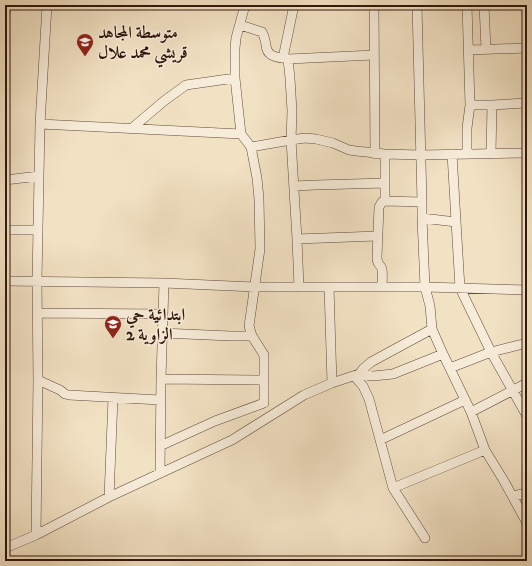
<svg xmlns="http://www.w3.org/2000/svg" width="532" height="566" font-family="'IM FELL DW Pica',Amiri,serif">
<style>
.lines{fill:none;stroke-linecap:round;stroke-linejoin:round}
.minor-casing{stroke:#60493a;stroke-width:10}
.minor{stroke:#f7ecd9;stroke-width:9}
.labels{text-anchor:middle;stroke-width:3;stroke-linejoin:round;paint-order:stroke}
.poi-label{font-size:17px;font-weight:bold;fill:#30160c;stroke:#f7ecd9;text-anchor:start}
</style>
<rect width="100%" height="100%" fill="#f2e2c4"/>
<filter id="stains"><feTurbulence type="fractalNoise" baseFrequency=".005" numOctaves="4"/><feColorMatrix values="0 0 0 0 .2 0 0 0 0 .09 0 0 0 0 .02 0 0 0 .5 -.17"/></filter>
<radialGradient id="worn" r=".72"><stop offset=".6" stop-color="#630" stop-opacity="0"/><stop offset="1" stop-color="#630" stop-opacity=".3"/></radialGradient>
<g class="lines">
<defs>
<path id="minor" d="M245,5L236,38L235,48V78L241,134L251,147L257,178L259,199L260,249L249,326L252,336L264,355V403
M374,5L375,154
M417,5L422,202V218L425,287L430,306L432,329L443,354L471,412L485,450L504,481L527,523
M484,5L486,49
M5,15L6,5
M240,25L262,32C265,37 265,40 266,45C267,58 278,57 288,59L374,55
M468,50L527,48
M283,58L294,5
M288,59L290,78L292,111L291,140L297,239L299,287
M470,105H492L527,103
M40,124L241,134
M131,129L164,101L186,85L235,78
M251,147L291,140L305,138L316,139L333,143L349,150L356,151L385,154L421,155L527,153
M452,154L460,288L491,352L527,416
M467,154V128L470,105L467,5
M491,154L492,105
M5,180L39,176
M294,186L316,185L385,183
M385,201V154
M422,218L456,222
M5,230H38
M297,239L377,236
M5,281L164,283L255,287H425L527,290
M329,287L332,383
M382,287C382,282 383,275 382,269C380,263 377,266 377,257L379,207L382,202L385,201L422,202
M38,313L163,314
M162,333L231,336H252
M450,368L491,352L527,343
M359,374L363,369L371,362L432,329
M354,376L363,386L369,399L393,488L425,538
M161,379L264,380
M38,380L60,390L65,394L69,395L160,400
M471,412L527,383
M380,440L465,400
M160,446L215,421L264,403
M160,472L161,379L164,283
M393,488L485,450
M513,496L527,493
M109,497L113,398
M36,535L38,380L37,281L40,124L47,5
M5,548L36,535L109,497L232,440L304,395L332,383L359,374L373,376L393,374L443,354"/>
</defs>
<use href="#minor" class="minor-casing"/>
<use href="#minor" class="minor"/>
</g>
<defs>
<symbol id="school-pin" viewBox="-11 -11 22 30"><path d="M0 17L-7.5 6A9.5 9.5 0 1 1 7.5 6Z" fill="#8f2418" stroke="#f7ecd9"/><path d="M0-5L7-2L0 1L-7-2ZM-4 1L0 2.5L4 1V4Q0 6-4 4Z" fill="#fff"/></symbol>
</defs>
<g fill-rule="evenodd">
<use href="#school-pin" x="75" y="32" width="20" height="27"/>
<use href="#school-pin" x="103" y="314" width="20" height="27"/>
</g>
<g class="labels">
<g class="poi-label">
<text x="98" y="38">متوسطة المجاهد<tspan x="98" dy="20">قريشي محمد علال</tspan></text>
<text x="126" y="320">ابتدائية حي<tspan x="126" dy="20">الزاوية 2</tspan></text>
</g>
</g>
<rect width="532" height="566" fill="none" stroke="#f2e2c4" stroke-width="20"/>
<rect x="6" y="6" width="520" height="554" fill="none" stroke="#30160c" stroke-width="2"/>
<rect x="10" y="10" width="512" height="546" fill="none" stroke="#30160c"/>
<rect width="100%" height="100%" filter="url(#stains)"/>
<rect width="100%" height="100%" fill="url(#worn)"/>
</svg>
